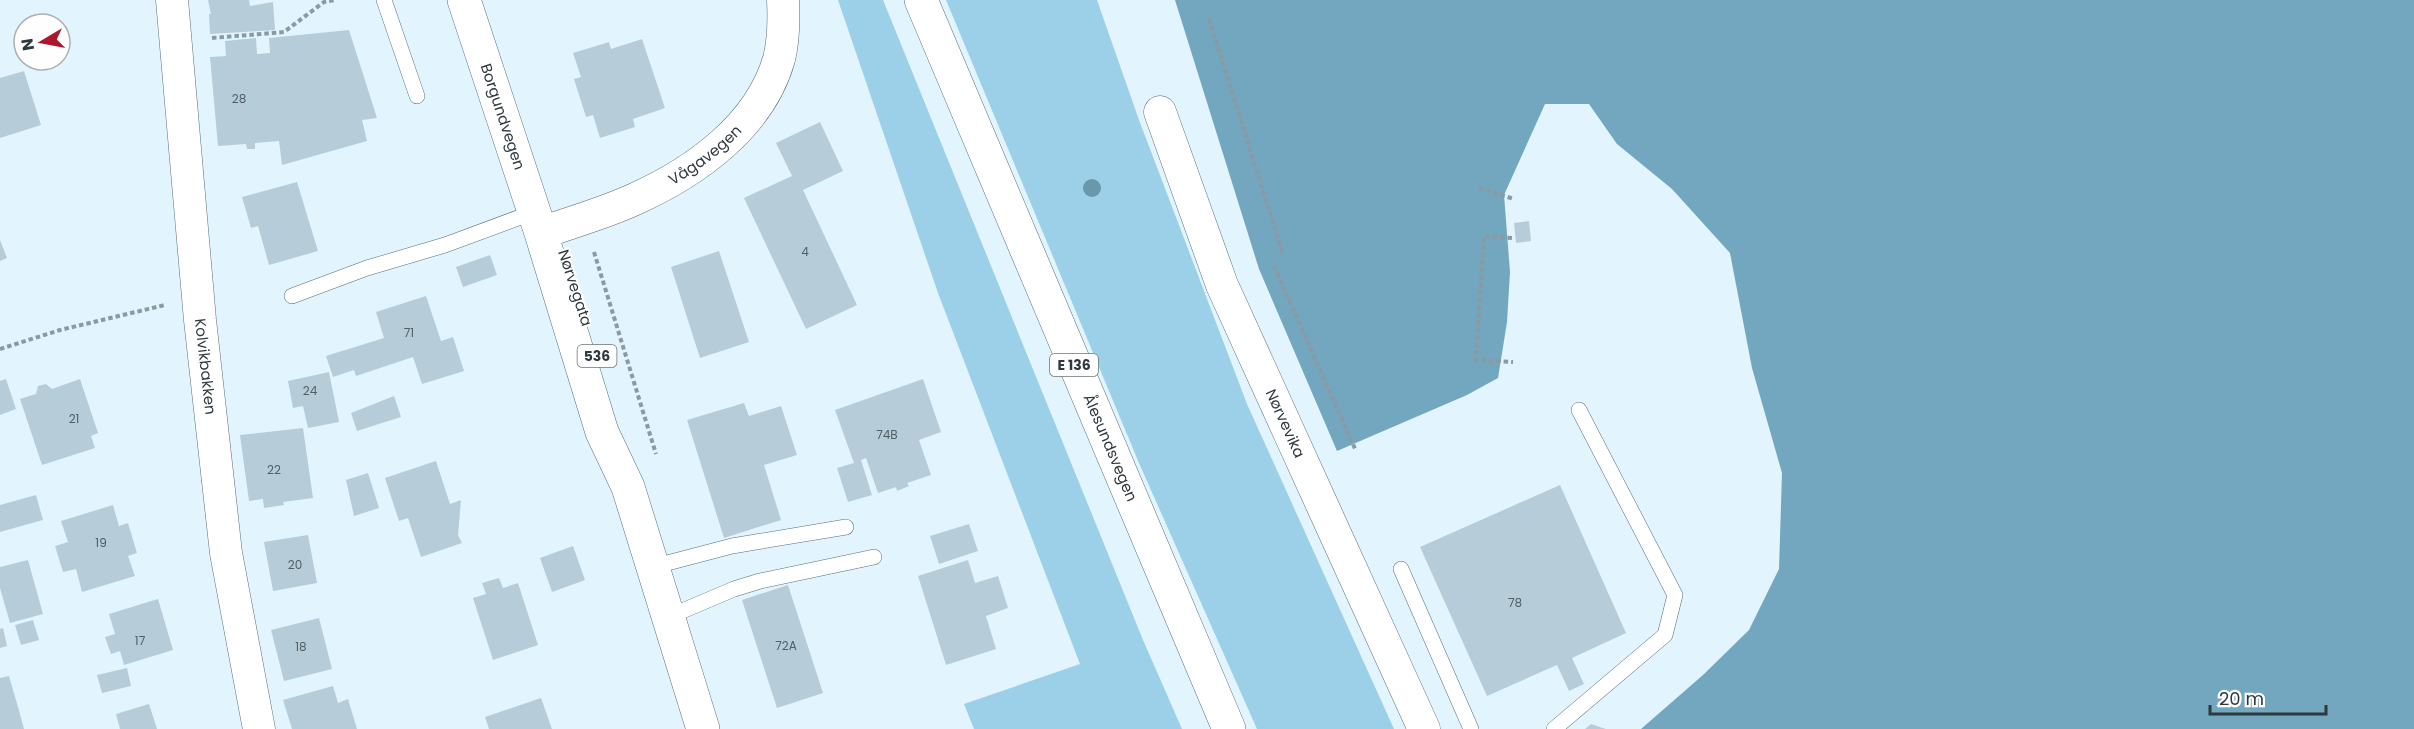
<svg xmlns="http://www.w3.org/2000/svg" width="2414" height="729" font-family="Poppins,sans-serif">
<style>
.green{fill:#9ccfe8}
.water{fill:#73a6bf}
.building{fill:#b6cdd9}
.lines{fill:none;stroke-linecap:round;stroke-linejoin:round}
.service-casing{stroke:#596e78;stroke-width:16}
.minor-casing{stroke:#596e78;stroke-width:33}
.primary-casing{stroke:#596e78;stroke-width:34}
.trunk-casing{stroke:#596e78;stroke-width:34}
.path{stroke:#8b99a0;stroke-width:4;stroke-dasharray:4.5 3;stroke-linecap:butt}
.service{stroke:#fff;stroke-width:15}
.minor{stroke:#fff;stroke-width:32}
.primary{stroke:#fff;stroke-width:33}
.trunk{stroke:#fff;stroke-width:33}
.tree{fill:#6898aa}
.labels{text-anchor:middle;stroke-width:4.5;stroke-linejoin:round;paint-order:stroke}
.number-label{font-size:12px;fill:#515e64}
.shield{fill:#fefefe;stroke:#6d7477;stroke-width:1.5}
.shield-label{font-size:14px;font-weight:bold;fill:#2f393d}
.street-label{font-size:15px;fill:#2f393d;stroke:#fefefe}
</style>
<rect width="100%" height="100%" fill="#e2f4fe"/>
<path class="green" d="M838,0H883L1143,640L1182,729H974L964,704L1080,664L938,293Z
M946,0H1097L1139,120L1247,404L1394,729H1257L1139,463Z"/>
<path class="water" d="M1175,0H2414V729H1641L1703,675L1749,630L1779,569L1782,473L1752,368L1730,253L1672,189L1617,144L1589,104H1545L1504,195L1510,272L1507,322L1498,378L1467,395L1337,451L1259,269Z"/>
<path class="building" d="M208,0H249L250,6L273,2L275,30L210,34L209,14H211Z
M349,30L377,118L362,120L367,141L282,165L279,141L255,143V149H247L246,144L218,146L210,57L226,56L225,41L256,38L257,54L270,53L269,38Z
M642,39L665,108L633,119L635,127L600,138L593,115L586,117L574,79L581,77L573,53L609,42L611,49Z
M24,71L41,125L0,138V78Z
M820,122L843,171L803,190L857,305L806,329L744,198L792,176L776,143Z
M297,182L318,251L269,265L258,226L251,228L242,197Z
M1529,221L1531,241L1516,243L1514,223Z
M0,240L7,258L0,261Z
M719,251L749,342L700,358L671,267Z
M490,255L497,275L463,287L456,267Z
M426,296L441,341L453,337L464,371L422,384L413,357L356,376L354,370L333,377L326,356L384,338L376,312Z
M329,372L339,422L308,428L303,406L293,408L288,381Z
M6,379L16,409L0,415V381Z
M80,379L98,433L91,436L95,448L42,465L20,399L36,394L38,386L46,384L52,389Z
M923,379L941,432L919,440L931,475L907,483L909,486L897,491L896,487L878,493L866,458L861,460L872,495L848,502L837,468L854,463L835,410Z
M394,396L401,417L357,431L351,413Z
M744,403L749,416L781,406L797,455L764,465L781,520L724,538L687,420Z
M303,428L313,498L283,502L284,505L264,508L263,499L249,501L240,435Z
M436,461L450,504L461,500L458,535L462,543L421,557L408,518L399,521L385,478Z
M368,473L379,508L354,516L346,480Z
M1560,485L1626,633L1572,658L1584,684L1569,691L1557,665L1487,696L1420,547Z
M36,495L43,520L0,532V505Z
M113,505L119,526L128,523L137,553L128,556L135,576L82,592L76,569L63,572L55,546L68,542L61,521Z
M969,524L978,551L939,564L930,536Z
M308,535L317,583L273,591L264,542Z
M573,546L585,580L552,592L540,558Z
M28,560L43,614L10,623L0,588V567Z
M968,560L975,583L998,576L1008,608L986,616L996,649L946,665L918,576Z
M499,578L503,588L518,583L538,645L493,660L473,598L486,594L482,583Z
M788,585L823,693L777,708L742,600Z
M158,599L173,650L124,665L120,651L111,654L105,637L115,634L109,614Z
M319,618L332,669L284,681L271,630Z
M33,620L39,640L21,645L15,625Z
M3,628L7,646L0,648V629Z
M127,668L131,686L102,693L97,675Z
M9,676L20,714L24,729H0V678Z
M333,686L338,703L348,699L357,729H292L283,700Z
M541,698L552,729H489L485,717Z
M149,704L157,729H120L116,714Z
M1591,724L1606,729H1585Z"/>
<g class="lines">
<defs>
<path id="service" d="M384,0L417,96
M292,296L367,268L445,245L534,212
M652,567L732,546L846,527
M1401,569L1471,729
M668,617L734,589L760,581L874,557
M1554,729L1665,635L1675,595L1579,410"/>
<g id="minor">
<path id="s1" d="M172,0L200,320L226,553L259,729"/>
<path id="s2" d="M1160,112L1222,285L1424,729"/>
<path id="s3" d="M541,233C572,222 605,213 635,199C695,172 760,126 779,59C784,39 784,20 783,0"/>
</g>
<g id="primary">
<path id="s4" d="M464,0L541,233L602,432L628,487L703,729"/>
</g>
<g id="trunk">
<path id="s5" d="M921,0L1229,729"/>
</g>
</defs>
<use href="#service" class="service-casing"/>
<use href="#minor" class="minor-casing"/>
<use href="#primary" class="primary-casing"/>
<use href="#trunk" class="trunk-casing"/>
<path class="path" d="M1209,19L1283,254
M212,38L284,32L324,2L335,0
M1479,188L1514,199
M1512,238L1484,236L1476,360L1513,362
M594,252L656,454
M1274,266L1356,451
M0,349L60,330L165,305"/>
<use href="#service" class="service"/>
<use href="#minor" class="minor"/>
<use href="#primary" class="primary"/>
<use href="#trunk" class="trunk"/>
</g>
<circle class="tree" cx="1092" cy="188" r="9"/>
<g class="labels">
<g class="number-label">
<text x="239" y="103">28</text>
<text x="805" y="256">4</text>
<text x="409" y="337">71</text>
<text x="310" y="395">24</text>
<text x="74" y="423">21</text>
<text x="887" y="439">74B</text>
<text x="274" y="474">22</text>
<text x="101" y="547">19</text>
<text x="295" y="569">20</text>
<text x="1515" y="607">78</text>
<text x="140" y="645">17</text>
<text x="786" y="650">72A</text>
<text x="301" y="651">18</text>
</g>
<g class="shield">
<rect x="577.5" y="345" width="39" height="22" rx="4.5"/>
<rect x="1050" y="354" width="48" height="22" rx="4.5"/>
</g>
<g class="shield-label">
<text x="597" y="361">536</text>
<text x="1074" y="370">E 136</text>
</g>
<g class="street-label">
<text dy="5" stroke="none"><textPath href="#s4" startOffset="123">Borgundvegen</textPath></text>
<text dy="5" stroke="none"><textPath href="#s3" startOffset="183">Vågavegen</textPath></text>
<text transform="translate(575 288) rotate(72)" y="5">Nørvegata</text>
<text dy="5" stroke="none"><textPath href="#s1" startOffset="368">Kolvikbakken</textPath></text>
<text dy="5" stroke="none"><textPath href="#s2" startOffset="336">Nørvevika</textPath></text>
<text dy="5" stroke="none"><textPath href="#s5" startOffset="486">Ålesundsvegen</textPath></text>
</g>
</g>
<g transform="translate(42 42) rotate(260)"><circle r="28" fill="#fefefe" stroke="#abafb1" stroke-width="1.5"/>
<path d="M0-4.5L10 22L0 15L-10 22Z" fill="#ac162f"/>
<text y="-9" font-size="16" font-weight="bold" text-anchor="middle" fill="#2f393d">N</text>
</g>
<path d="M2210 705v9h116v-9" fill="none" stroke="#2f393d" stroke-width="3"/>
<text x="2219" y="705" font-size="18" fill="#2f393d" stroke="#fefefe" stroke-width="4.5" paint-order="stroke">20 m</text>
</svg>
